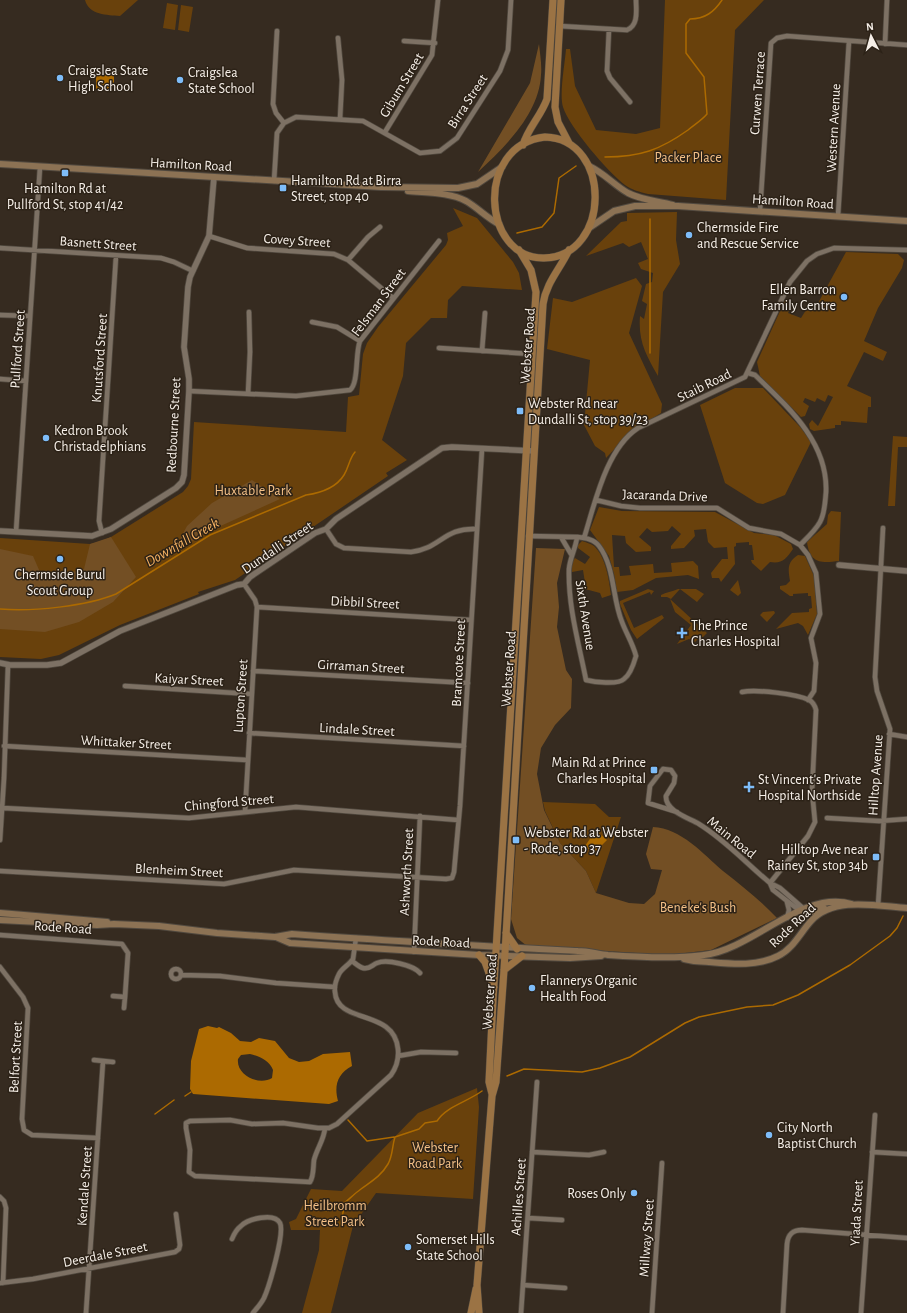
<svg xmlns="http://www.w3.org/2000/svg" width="907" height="1313" font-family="'Alegreya Sans',sans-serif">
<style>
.green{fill:#69410c}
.forest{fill:#734f24}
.water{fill:#ac6a01;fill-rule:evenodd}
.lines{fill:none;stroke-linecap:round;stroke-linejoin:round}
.stream{stroke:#ac6a01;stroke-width:1.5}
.minor-casing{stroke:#51493f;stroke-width:6}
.tertiary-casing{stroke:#51493f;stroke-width:7}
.secondary-casing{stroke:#51493f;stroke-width:8}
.primary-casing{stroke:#51493f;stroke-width:8}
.minor{stroke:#7d7164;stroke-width:4.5}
.tertiary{stroke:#7d7164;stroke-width:5.5}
.secondary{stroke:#8c7254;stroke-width:6}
.primary{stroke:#9b7344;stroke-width:7}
.poi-dot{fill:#7ebdf9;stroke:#2c2217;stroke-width:1.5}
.labels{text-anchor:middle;stroke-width:3;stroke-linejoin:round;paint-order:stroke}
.poi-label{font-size:14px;fill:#f6efe8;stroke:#2c2217;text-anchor:start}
.street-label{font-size:14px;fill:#f6efe8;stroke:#2c2217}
.park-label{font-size:14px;fill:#f4c087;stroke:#2c2217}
.water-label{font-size:15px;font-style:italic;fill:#f8b363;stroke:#2c2217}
</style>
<rect width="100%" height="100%" fill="#362b20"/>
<path class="green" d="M85,0H138L120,16C107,15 89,15 85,0Z
M665,0H764L735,30L726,200L648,194C640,192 632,190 625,185C608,172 569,127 563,107C559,94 565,63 566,49H570L575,86L596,130L636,134L660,128Z
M167,3L178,5L175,30L163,28Z
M181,5L193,7L189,32L178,30Z
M453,208L477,218L513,262L519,273L522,290L462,286L448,300L447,318H431L406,343L403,376L382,440L407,460L386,473L388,476L235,580L198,592L199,594L120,625L59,655L41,659L0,657V538L90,544L100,542L111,537L183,492L188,486L191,479L194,422L346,432L348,397L359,395L363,354L367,343L378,327L446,245L448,240L447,233L463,226Z
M677,212L676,240L680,264L663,292L658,376C646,355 638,341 640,316L644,319L647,304L642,301L646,284L652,282L653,273L641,269L638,263L648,259L641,242L629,247L623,243L586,256L621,222L627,221V213Z
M846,252L898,254L904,260L902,268L878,308L864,341L887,352L883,361L864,352L847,386L871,397V407H868L867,423L841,421V425H835V428L814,431L810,429L809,424L812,420L818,426L833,397L828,395L825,402L817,398L815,402L805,398L803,402L809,406L805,416L801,417L760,376L757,362L785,300L793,303L788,313L801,318L811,302L817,305Z
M636,278L642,286L629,333L662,404L661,413L632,431L606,458L605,453L595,446L584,425L590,360L547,349L553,298L572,302Z
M735,388H763L801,428L811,442L785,495L763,504L757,503L725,483L700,405Z
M893,436L907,437V447H898L895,506H888Z
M599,507L622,511L715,512L754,533L774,535L791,544L793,549C786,559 782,564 770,562L761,571L752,563L751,560H754L752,545H749V542L736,543V546L734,547L735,564L721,582L719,578H712L711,573L722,559H728L727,547L714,548L708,542L706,529L694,530L695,536L684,548L671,549V546L681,534L672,526L668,531L652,532L647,528L639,537L651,547V551L636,552L626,543L625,536L612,535L614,567H619L620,576L631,575L629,566L653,564L654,573L672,572L671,563L693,561L698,566L699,579L688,575L656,578L633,590L617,592L614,574L609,556L590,530Z
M831,511L841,512L839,561C821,563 810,564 807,542L827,524L828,515Z
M582,541C586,542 591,544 594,546C606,557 609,580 611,595L602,598L600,593L585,589L582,584L585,583L583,570L572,572L571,562L575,558L585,564L590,557L578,548V545Z
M798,555L805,556L814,576L817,614L808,635L803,626L798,623L776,629L792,613L809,612V609L812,608L811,596H808V593L793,594V596H790L780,589V586L786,585L790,581C788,569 787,562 798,555Z
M738,580L741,593L738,596L730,590Z
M648,589L654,591L651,595L650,592L623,603L634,628L662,615L664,618L637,639L631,630L620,604V601Z
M678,589H696L704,594L697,602L680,589L671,599L667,597H661V595C666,592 672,592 678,589Z
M670,599L707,633L703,637H700L695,642L689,639L677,644L691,625L675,612Z
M774,611L775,613L767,622L760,615L763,612Z
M543,802L595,804L609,817H621L596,893L586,871L560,843L545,811Z
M477,1088L479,1107L473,1199L376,1193L353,1226L331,1313H302L319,1250L320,1230H291L289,1222L296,1219L311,1189L342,1191L418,1113Z"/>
<path class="forest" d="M539,44C540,54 542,65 541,75C539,114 505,147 478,172L530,83Z
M252,480L280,499L205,533L180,549L177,545L187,526L212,503Z
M111,537L136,577L113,602L79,622L45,632L0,629V549L33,556L43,579L84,569L90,544Z
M536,548L565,549L557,583L559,607L557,627L566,670L572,679L571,708L555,725L541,748L537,774L544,810L560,843L586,871L596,893L629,903L644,904L655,894L662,870L651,869L646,854L653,827C681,828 703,854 723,871C742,886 760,900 777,918L711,950L668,955L527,946L517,938L511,919Z"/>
<path class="water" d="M96,68L114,69V90L96,89Z
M596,830L607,840L594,853L585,846Z
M208,1026L217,1028L219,1027L231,1033L240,1041L251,1042L259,1038L275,1041L289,1058L299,1062L309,1061L323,1054L350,1052L352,1066C337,1074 334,1086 338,1101L329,1104L193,1094L190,1089L191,1061L199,1029ZM250,1054C259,1056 270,1061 273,1070L272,1078C259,1086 236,1075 238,1059L241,1055Z"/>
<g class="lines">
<path class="stream" d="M605,157C640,157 660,150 688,130C695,124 701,121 707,114L704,77L686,53V24L690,19C705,19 714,12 722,0
M517,233L542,227L554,213L559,178L576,166
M650,353V219
M0,609C32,612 87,606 116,594L210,535L306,495C320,493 336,488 344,475C349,467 349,459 355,452
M507,1076L524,1069L582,1072L600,1068L630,1057L685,1023L699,1017L747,1007L773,1005L798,995L850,965L890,936L897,928L903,916
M185,1096L191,1092
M155,1114L174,1100
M348,1120L367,1141L394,1137
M324,1211C343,1209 347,1199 361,1189C372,1181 381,1176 388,1164C393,1155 392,1146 395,1137L419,1129L425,1123L437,1121C447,1106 467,1102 482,1091
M340,1225L345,1204"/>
<defs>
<path id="minor" d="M559,26L627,30C639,25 636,10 636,0
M609,29L607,71L610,78L630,102
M277,31L273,104L276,113L284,123
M338,38L342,80L340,119
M404,41L435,43
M885,44L887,0
M385,132L432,55L438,0
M274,181L277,133L284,123L296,117L363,121L420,153L440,151L457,138L500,71L508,50L511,0
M760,211L771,43L777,38L787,36L907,45
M838,216L849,41
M209,236L247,248L334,254L348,260L393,298
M0,248L161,258L174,262L193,271
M348,260L368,237L380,227
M0,315L30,316
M312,322L337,327L360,341
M439,348L532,354
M482,351L485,313
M748,373L755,375C788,407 828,442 826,492C825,502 825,513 820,522C815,531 807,538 800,545
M0,379L26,381
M189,391L296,396L350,390C359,383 355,353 360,341L439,241
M248,394L250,352L249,312
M596,500L621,506L640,508H717L749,528L781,534L800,545L808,555L816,573L820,614L811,638L816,663L814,691L808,700
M326,529L336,544L344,548L411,552C440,549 444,527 477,529
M16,532L40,167
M102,533L99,521L116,256
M528,536L577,537C585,538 594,539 599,546C615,567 612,598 622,622C626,633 633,644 636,656C634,663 630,675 624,679C618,685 594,682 586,680C579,644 568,607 569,569C570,557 576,548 577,537
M561,537L571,554
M584,538C595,503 606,449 638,428L745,377L790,282L807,261L817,254L834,248L907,250
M244,584L255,600L257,607L245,812
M257,607L471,620
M253,671L468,683
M125,686L251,694
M742,692C756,689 797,694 809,700C813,702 815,706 816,710L812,791L815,822L808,836L770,883
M249,733L464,746
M889,734L907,737
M4,746L247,760
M3,808L189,818L296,807L458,820
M677,812L648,803L650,786L663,769L671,770L675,776L674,783L666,796C665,811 689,818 699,824C725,840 746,863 770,883L780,888L804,909
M827,818L879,821L907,819
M0,840L4,778L8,665
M0,871L224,884L294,870L446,879L452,878L454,872L460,806L482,449
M770,883L773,890L800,911
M787,902L789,910L787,918
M878,906L890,729L877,691L875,677L883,528
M0,935L122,944L128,953L125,997
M414,952L420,816
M352,961C355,963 359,967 363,968C369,970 372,965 377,963C387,959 413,965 420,973
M0,967L23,997L28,1008L22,1119L24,1130L32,1135L98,1138
M171 974a5 5 0 1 1 10 0a5 5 0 1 1-10 0Z
M181,975L220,976L276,983L335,987
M113,996L125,997L124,1008
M398,1056L421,1052L456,1053
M94,1060L113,1062
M325,1128C324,1140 317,1148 314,1160C313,1167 314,1176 310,1182L195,1176L189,1172L190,1150L186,1128V1123L190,1121L230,1120L252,1124L283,1123L318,1128H329L337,1124L391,1075C396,1068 399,1059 398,1049C394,1008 337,1025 335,992C334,986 336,980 339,974C342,968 349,965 353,959L356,938
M532,1152L589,1155L604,1152
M872,1152L907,1154
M0,1197L4,1201L6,1208L3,1283
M528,1218L562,1220
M232,1239C234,1234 237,1229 241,1226C248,1219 274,1212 280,1223C285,1233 269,1287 264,1298C261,1304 257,1308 253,1313
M0,1283L33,1279L175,1252L179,1249L180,1245L176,1214
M523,1285L565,1288
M86,1313L103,1061
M521,1313L537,1082
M652,1313L662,1163
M783,1313L787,1244C788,1234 793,1230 802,1230L907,1238
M861,1313L875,1115"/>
<path id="tertiary" d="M0,531L92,536L111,529L176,488L182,482L184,475L189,391V379L184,347L188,287L190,277L209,236L214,177
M839,565L907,571
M0,663L10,665H47L61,663L120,631L237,585L244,584L250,577L315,533L326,529L336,519L442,448L452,447L534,451"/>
<path id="secondary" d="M0,164L381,187L458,188L477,184L502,167
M589,166C604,173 614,185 628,193C641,200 658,201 673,205
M408,191C426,193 449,192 466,201C478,208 487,218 499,224
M589,228L614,211L635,206H678L907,221
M800,911L808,913L824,908
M0,913L107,922
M0,920L97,925L114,924L159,926L217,933L275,937L292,934C387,941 483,946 578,951C588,951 598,954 608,955C640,957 673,959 704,955C754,949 802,889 852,904
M276,937L290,943L479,955L570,958L601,956
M684,959L694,961C720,962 753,969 778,956C793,949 800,933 811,921C834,896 877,906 907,908"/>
<path id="primary" d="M561,0L555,107L558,122L569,143
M545,137C613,139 611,257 544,258C482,259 474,145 545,137Z
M523,145C528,128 541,116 547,99L553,0
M506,933L517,949
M479,955L485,962L494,987
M504,970L522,956
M492,1094L489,1082L493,1000L536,292L531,270L519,250
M471,1313L476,1289
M479,1313L477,1285L492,1096L496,1082L504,970L543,304C546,283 560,269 569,250"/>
</defs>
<use href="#minor" class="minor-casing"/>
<use href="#tertiary" class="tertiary-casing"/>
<use href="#secondary" class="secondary-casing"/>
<use href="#primary" class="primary-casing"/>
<use href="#minor" class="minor"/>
<use href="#tertiary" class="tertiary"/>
<use href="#secondary" class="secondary"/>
<use href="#primary" class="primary"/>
</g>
<g class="poi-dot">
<circle cx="60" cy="78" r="4"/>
<circle cx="180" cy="80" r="4"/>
<rect x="61" y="169" width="8" height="8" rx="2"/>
<rect x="279" y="184" width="8" height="8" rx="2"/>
<circle cx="689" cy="235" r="4"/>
<circle cx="844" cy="297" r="4"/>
<rect x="516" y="407" width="8" height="8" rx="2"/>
<circle cx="46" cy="438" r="4"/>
<circle cx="60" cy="559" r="4"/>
<path d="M680 627h4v4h4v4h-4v4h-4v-4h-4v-4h4z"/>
<rect x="650" y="766" width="8" height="8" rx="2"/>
<path d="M747 781h4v4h4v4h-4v4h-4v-4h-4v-4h4z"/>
<rect x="512" y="836" width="8" height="8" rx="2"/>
<rect x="872" y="853" width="8" height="8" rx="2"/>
<circle cx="532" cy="988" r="4"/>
<circle cx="769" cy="1135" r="4"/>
<circle cx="634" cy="1193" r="4"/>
<circle cx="408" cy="1247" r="4"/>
</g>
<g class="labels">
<g class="poi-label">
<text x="68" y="75">Craigslea State<tspan x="68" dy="16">High School</tspan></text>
<text x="188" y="77">Craigslea<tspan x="188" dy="16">State School</tspan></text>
<text x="291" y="185">Hamilton Rd at Birra<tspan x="291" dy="16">Street, stop 40</tspan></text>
<text x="65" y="193" text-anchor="middle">Hamilton Rd at<tspan x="65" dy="16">Pullford St, stop 41/42</tspan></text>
<text x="697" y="232">Chermside Fire<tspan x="697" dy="16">and Rescue Service</tspan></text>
<text x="836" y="294" text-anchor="end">Ellen Barron<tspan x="836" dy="16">Family Centre</tspan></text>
<text x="528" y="408">Webster Rd near<tspan x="528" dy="16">Dundalli St, stop 39/23</tspan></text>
<text x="54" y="435">Kedron Brook<tspan x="54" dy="16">Christadelphians</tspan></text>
<text x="60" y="579" text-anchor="middle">Chermside Burul<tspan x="60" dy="16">Scout Group</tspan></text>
<text x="691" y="630">The Prince<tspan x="691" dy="16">Charles Hospital</tspan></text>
<text x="646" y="767" text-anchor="end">Main Rd at Prince<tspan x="646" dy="16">Charles Hospital</tspan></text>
<text x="758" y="784">St Vincent's Private<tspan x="758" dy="16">Hospital Northside</tspan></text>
<text x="524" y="837">Webster Rd at Webster<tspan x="524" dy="16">- Rode, stop 37</tspan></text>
<text x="868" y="854" text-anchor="end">Hilltop Ave near<tspan x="868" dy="16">Rainey St, stop 34b</tspan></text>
<text x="540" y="985">Flannerys Organic<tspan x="540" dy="16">Health Food</tspan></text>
<text x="777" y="1132">City North<tspan x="777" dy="16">Baptist Church</tspan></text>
<text x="626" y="1198" text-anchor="end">Roses Only</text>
<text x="416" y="1244">Somerset Hills<tspan x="416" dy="16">State School</tspan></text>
</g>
<g class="street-label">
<text transform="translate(401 85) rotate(-59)" y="5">Gibum Street</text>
<text transform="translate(757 93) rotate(-86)" y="5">Curwen Terrace</text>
<text transform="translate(467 101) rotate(-57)" y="5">Birra Street</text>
<text transform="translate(833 128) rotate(-87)" y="5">Western Avenue</text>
<text transform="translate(191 164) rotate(3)" y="5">Hamilton Road</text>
<text transform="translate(793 201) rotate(4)" y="5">Hamilton Road</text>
<text transform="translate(297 240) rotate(4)" y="5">Covey Street</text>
<text transform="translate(98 243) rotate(4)" y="5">Basnett Street</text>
<text transform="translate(378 302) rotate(-53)" y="5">Felsman Street</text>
<text transform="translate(527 346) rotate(-86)" y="5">Webster Road</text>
<text transform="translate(17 349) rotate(-86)" y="5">Pullford Street</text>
<text transform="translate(99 358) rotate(-86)" y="5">Knutsford Street</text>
<text transform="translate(704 385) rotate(-26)" y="5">Staib Road</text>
<text transform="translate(173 425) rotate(-87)" y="5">Redbourne Street</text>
<text transform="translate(665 495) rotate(2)" y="5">Jacaranda Drive</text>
<text transform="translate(277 547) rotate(-34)" y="5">Dundalli Street</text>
<text transform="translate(365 602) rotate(3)" y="5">Dibbil Street</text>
<text transform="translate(586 615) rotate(81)" y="5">Sixth Avenue</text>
<text transform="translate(458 663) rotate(-87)" y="5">Bramcote Street</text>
<text transform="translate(361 666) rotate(3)" y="5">Girraman Street</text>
<text transform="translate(508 669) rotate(-86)" y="5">Webster Road</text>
<text transform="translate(189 679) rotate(3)" y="5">Kaiyar Street</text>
<text transform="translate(240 696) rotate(-86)" y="5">Lupton Street</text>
<text transform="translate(357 729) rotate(3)" y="5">Lindale Street</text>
<text transform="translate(126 742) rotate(3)" y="5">Whittaker Street</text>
<text transform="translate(875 775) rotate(-86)" y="5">Hilltop Avenue</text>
<text transform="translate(229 802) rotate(-5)" y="5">Chingford Street</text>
<text transform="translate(732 837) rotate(39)" y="5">Main Road</text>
<text transform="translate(179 870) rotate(3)" y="5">Blenheim Street</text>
<text transform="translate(406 872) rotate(-87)" y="5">Ashworth Street</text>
<text transform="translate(792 925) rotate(-43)" y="5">Rode Road</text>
<text transform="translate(63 927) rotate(4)" y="5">Rode Road</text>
<text transform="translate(441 941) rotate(3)" y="5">Rode Road</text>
<text transform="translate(489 992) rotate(-86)" y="5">Webster Road</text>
<text transform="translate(15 1057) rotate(-87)" y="5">Belfort Street</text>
<text transform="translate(84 1186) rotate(-86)" y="5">Kendale Street</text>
<text transform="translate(518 1197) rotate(-86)" y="5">Achilles Street</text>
<text transform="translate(856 1213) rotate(-87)" y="5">Yiada Street</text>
<text transform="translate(646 1238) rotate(-86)" y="5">Millway Street</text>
<text transform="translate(105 1254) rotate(-11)" y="5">Deerdale Street</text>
</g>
<g class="park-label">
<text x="688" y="162">Packer Place</text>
<text x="253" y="495">Huxtable Park</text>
<text x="698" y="912">Beneke's Bush</text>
<text x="435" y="1152">Webster<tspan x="435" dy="16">Road Park</tspan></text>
<text x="335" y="1210">Heilbromm<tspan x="335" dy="16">Street Park</tspan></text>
</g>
<g class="water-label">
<text transform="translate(182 542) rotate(-30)" y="5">Downfall Creek</text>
</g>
</g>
<g transform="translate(871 36) rotate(354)" stroke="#2c2217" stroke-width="3" paint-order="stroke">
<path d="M0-3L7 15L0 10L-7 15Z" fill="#f6efe8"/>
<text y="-6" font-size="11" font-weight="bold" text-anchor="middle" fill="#f6efe8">N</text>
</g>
</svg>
